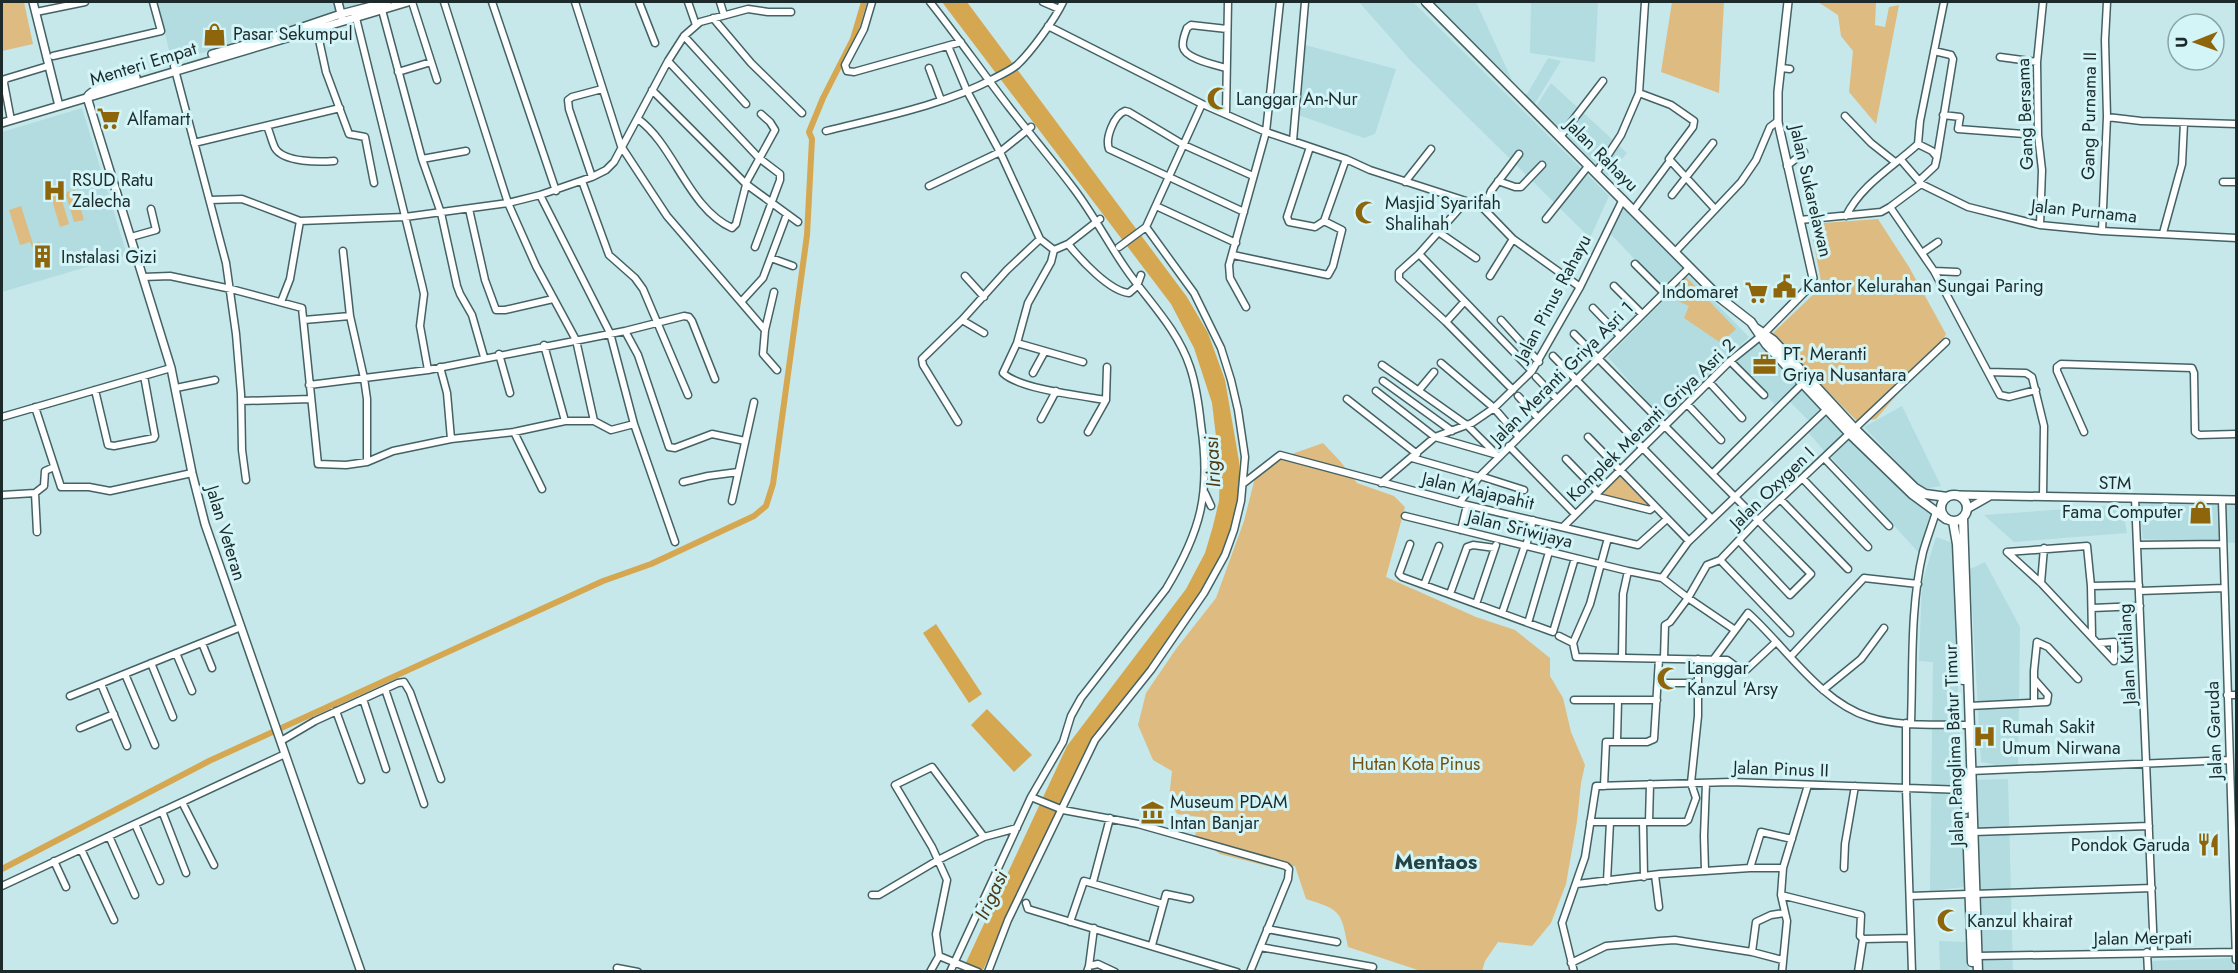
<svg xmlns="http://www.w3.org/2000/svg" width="2238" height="973" font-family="Jost,sans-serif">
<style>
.built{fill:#b2dce0}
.green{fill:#ddbb81}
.water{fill:#d6a751}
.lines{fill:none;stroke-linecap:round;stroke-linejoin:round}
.canal{stroke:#d6a751;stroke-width:6}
.minor-casing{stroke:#446264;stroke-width:9}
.tertiary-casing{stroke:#446264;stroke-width:10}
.secondary-casing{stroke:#446264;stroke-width:11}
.minor{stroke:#fff;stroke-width:6}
.tertiary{stroke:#fff;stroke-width:7}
.secondary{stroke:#fff;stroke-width:8}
.labels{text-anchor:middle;stroke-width:6;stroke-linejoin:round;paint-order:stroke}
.poi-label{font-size:18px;fill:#1d2a2b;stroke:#d3f5f8;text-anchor:start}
.street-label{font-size:18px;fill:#1d2a2b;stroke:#d3f5f8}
.park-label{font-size:18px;fill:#72510f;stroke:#d3f5f8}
.water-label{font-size:20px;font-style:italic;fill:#4e3a15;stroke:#d3f5f8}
.quarter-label{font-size:21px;font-weight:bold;fill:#254245;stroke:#d3f5f8}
</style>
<rect width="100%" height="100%" fill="#c6e8eb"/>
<path class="built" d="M157,2H357L358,6L172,62Z
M1359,2H1413L1609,196L1590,238L1410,60Z
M1431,2H1476L1512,80Z
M1531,2H1598L1595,62L1530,53Z
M1305,45L1396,69L1375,134L1364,138L1298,115Z
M1548,58L1561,61L1534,105L1526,96Z
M1551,83L1627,153L1608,176L1537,105Z
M82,108L127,255L2,292V132Z
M1619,201L1685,267L1663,289L1605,228Z
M1688,275L1749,337L1664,421L1608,357Z
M1756,341L1799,382L1776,406L1735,361Z
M1802,387L1824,408L1810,422L1789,401Z
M1902,406L1941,486L1923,489L1864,427Z
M1827,413L1847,432L1825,452L1808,432Z
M1851,437L1932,513L1920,554L1831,457Z
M2141,498L2236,503V543L2143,539L2139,503Z
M2122,505L2127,533L2014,542L1984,515Z
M1936,537L1953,543L1965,887L1930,891L1933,662L1919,661L1922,583Z
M1985,562L2020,627L2018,769L1981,762L1970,569Z
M2008,779L2013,971H1981L1971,780Z
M1939,941L1965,942L1969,971H1940Z
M2232,958L2233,971H2149V961Z"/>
<path class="green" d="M2,2H24L33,44L2,51Z
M1672,2H1724L1719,93L1661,72Z
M1818,2H1876L1875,25L1885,27L1889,7L1899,5L1876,124L1849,92L1853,51L1841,36L1838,15Z
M75,190L84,220L74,222L66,195L67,192Z
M58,195L61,197L69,224L60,227L51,197Z
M21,206L33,244L40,242L41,245L32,247L30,242L20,245L9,210Z
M1878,219L1909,267L1946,334L1940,345L1876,419L1858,422L1771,335L1822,286L1810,224Z
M1686,277L1736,329L1721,343L1684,318L1689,306L1667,296Z
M1323,443L1340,461L1357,483L1394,496L1405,507L1386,577L1476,617L1515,630L1550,658V676L1563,698L1571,732L1585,765L1581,783L1577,821L1566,884L1551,923L1532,946L1498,942L1485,961L1482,971H1421L1348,947C1341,911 1341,910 1306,899L1295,866L1271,867L1220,854L1195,836L1200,817L1177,814L1169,798L1172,771L1153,760L1138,725L1146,693L1176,649L1216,598L1244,521L1258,466Z
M1621,475L1652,508L1600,495Z"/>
<path class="water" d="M942,2H967L1187,297L1208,333L1225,380L1239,461V489L1237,513L1231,536L1196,607L1097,736L1079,766L982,972L962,971L1067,746L1186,589L1205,553L1213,526L1219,501L1220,470L1212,403L1194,348L1171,304Z
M936,624L982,694L969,703L923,633Z
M987,709L1032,755L1014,772L971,725Z"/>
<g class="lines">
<path class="canal" d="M2,869L209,761L603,581L651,564L754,516L766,506L773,484L807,235L812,139L809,132L823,98L853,39L864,2"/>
<defs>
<path id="minor" d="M412,2L437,80
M444,2L508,203L536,266L576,340L594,421
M492,2L556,191
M575,2L621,146L667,216L765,330
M639,2L655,43
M688,2L696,25
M720,2L724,15
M872,2L864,29L845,65L847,71L854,72L961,42
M930,2C957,36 982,72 1009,107C1030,134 1053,161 1074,189C1093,214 1108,243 1126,269C1148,301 1177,328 1190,367C1196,385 1199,406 1201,425C1211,493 1201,531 1166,589L1081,698L1071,716L1063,742L1031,797L950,972
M1043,2L1059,9
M382,10L422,159L441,213L457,286L460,294L472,315L484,357
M36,12L85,2
M355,14L422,285L424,294L420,326L428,370
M713,18L751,63L802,113
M316,26L326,72L349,134L365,137L374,183
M1048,26L1202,104L1266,132L1346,159L1370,170L1466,201
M684,36L746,104
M948,46L967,91L1000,152L1040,239L1054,250
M1934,51L1951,55L1953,59L1937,157
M53,56L161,31L153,2
M2000,57L2037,62
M668,61L759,158L780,174V180L755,247
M174,66L226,263L236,334L241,394L242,450L246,480
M929,68L941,100
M1226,68C1216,65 1185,59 1183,47C1182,42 1185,33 1187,28L1191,25L1227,29
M1781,68L1790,69
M398,72L431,62
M652,90L746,184L798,222
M1639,93L1671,105L1694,121L1693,127L1669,159L1715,209
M1226,114L1228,2
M1943,115L1960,117L1958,129L2038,135
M1845,116L1871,143L1895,162
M2107,117L2141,121L2236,124
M638,119C675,146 688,208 732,228L736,224L747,181L775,130L770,122L761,114
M11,120L4,83L5,79L48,66
M267,126C270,133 272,142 275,148C284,163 320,162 334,161
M826,131C882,117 941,106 993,79C1000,75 1010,71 1017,65C1031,52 1055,19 1063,2
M1560,137L1603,81
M1293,141L1305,2
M194,143L340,108
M1918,144L1932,151L1937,157L1935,166L1919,181
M1310,147L1287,217L1289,222L1315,227L1324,221L1346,159
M422,159L466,151
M1901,160L1920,182
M1787,166L1804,152
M1596,173L1621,135L1639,93L1645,2
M592,177L569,109L568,100L572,97L602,89
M582,181L609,255L635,278L643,289L688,395
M1498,181L1515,187H1521L1542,165
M1405,182L1431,149
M2223,182H2236
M929,186L1000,152L1031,127
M540,195L610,333L634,424L675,542
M1672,195L1713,143
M210,200L242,199L300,221L405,217L508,203L540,195L592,177L606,170L614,162L668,61L684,36L700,22L748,9L768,12H791
M1156,206L1236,243
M1890,207L1934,271L2000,395L2009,397L2036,390
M469,209L485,280L496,310H505L553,299
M1484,209L1491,191L1519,154
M1633,211L1670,161
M1244,212L1109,149C1105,138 1114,115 1125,111L1129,112L1184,145L1253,176
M1846,216C1862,184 1893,167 1918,144L1920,121L1944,2
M1546,219L1589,165
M1800,220L1881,212L1890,207L1921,184L1968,207L2040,225L2102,231L2236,238
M2040,225L2042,170L2038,135L2037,62L2043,2
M1437,231L1476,258
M2102,231L2107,117L2105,40L2107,2
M2163,233L2182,164L2184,123
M131,237L156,230L151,209
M1068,244C1081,260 1109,291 1129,293L1137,286L1141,275
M1119,247L1146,227L1202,104
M1054,250L1051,262L1028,303L1017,343L1003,373C1019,389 1082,396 1106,400
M1054,250L1068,244L1100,219
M343,251L350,316L364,378L367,399V462
M1675,252L1741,182L1756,160L1770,127L1778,121
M1922,253L1938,242
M1419,254L1532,371
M1233,255L1328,275L1333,266L1342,230L1324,221
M771,258L793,266
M1635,264L1664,293
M1934,271L1957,272
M965,276L984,297
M1490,276L1513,239
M143,277L170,276L231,289L302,308L318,464L346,465L367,462L393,451L451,439L514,432L565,421H594L611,430L634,424
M1614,286L1642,314
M774,292L765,330L763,354L777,370
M281,302L290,279L300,221
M741,302L763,278L787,214
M1246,307L1230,278L1229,265L1266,132L1280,2
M1593,308L1620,336
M304,320L350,316
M1501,320L1539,362
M1446,322L1464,302
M625,331L638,355L669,447L675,448L712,434L745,441
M984,333L962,320L1007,270L1040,239
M1574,334L1811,574L1790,595L1739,541
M1017,343L1083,362
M544,345L565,421
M499,354L510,393
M1553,356L1712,519
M1730,361L1764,395
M1441,363L1494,408L1519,437
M1382,365L1468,426L1496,454
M440,367L447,393L451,439
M1988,372L2026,373L2032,377L2044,426L2043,496
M1033,373L1045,351
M1536,377L1557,399
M1383,381L1452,431
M1709,382L1742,418
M309,385L428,370L625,331L684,316L689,317L692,321L715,379
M176,388L215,380
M95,390L108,445L114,446L154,438L155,436L144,376
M1419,390L1434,372
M1513,390L1446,322L1399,279V272L1419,254L1466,201L1484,209L1513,239L1580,287
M1376,391L1435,437L1494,454
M1518,396L1538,418
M1347,399L1417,454
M241,401L311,399
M1687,404L1721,440
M35,407L61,487H89L110,491L192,473
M2,417L171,368
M1041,419L1056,391
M958,422L923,365L922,359L962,320
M514,432L542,489
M1088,432L1106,400L1107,367
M2084,432L2057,371V367L2061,364L2192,368L2194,373L2195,432L2199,435L2236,434
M1588,437L1689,541
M1509,446L1575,514
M1412,458L1479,477
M1824,458L1889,526
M1566,459L1598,492
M1712,474L1802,384
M1480,476L1524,490
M1803,479L1868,547
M683,482L708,476L738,472
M1244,483L1280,455L1467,505L1638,545L1667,519
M1381,483L1435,437L1472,423L1494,408L1532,371L1580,287L1623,199
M1205,493L1211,506
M2,495L35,493
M1594,496L1650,510L1655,506
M2135,498L2154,953
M1781,500L1848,569
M2222,500L2236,960
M732,501L754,402
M1459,503L1480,476L1690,267
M1405,516L1628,571L1662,578L1688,598L1735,630
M1563,527L1730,361L1761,336
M1461,530L1467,505
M37,532L35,493L44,486L45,471L54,467
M1608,538L1590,604L1573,643L1576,657L1727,660L1742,671L1746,670L1776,642
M1410,544L1399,574L1402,577L1553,632L1575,558
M2137,545L2223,544
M1526,546L1533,520
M2007,552L2087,546L2091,586L2092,636
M2007,552L2041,583L2114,661
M1720,560L1790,633
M1662,578L1688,542L1826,410
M2041,583L2044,548
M1424,585L1439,546
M2091,586L2139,585
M2139,591L2224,588
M1450,594L1467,547L1473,545L1495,548
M1476,604L1496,545
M2092,608L2140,606
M1502,613L1525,545
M1528,623L1549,552
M1559,636L1573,643
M202,643L212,668
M2099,643L2114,642V661
M176,653L192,691
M1791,656L1864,578L1918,584
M1622,658L1623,594L1628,571
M1664,658L1665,625L1670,622L1688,598L1707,565L1720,560L1758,520L1946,342
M1713,660L1748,613C1785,646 1820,702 1869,717C1899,727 1934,724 1965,725
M151,663L173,717
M125,674L155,745
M1658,683H1698
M101,684L127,746
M385,689L424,804
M1823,690L1861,659L1884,628
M2227,695H2236
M70,696L241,627
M363,699L386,769
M1574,700H1657
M2034,702V671L2037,642L2048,647L2078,679
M1969,706L2047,702L2048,695L2034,679
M336,711L361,780
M1906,723V788L1912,972
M1911,723C1913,667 1910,607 1923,552C1927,538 1932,525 1936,512
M80,728L114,714
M281,741L315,721L398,683L404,682L410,692L441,779
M1617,741L1618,700
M1971,771L2230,760
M1604,786L1606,742H1647L1654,739L1659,659
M1031,797L1063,810L1138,824L1286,866L1289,869L1288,879L1250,972
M182,802L214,865
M162,811L186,873
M1590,822H1685L1688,820L1696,798L1691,783L1698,716V659
M1643,822L1644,877
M1649,822L1650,784
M135,824L160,881
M1973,832L2149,826
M109,836L135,895
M81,849L114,920
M54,861L66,887
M1783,868H1750L1761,832L1792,839
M1844,868L1845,844L1855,786
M1705,871L1704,836L1706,783
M1655,875L1659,907
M1607,881L1610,822
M1093,882L1110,818
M1577,884L1660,874L1750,868
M2,886L285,754
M1974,894L2152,888
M872,895H879L938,860L984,837L1017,828
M1781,895L1861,915L1860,936L1863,939L1858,972
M1910,896L1968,894
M1026,903L1028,909L1237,972
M1070,922L1084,881L1163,904
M1267,929L1337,942
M1863,939L1911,938
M1152,945L1166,894L1190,899
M1260,947L1373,967
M1752,952L1782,960
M2147,952L2148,972
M939,956L936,934L947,880L932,847L895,785L932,767L984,837
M1977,956L2236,952
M1571,963L1606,946L1660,941L1675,940L1752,952L1756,922L1771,915L1784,913
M1089,966L1094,928
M617,968L638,972
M930,972L939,956L978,972
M988,972L1008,920L1095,740L1151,670L1204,593L1225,555L1234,530L1241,501L1245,457L1238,410L1231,380L1221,348L1194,293L1146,227
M1087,972L1089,966L1098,964L1115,972
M1574,972L1562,923L1585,857L1596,786L1731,782L1965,790
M1782,972L1787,921L1781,895L1783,868L1808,785"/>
<path id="tertiary" d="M33,2L59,106
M338,2L342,18
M276,36L341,14L387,2
M212,54L262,40
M87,97L171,368L192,473L205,524L361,972
M87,97C92,87 124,81 136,77
M2,123L408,2
M1761,336L1810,286L1813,278L1778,122V92L1788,2
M1956,495L2236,500
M1967,509L1990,496"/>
<path id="secondary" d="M1426,2L1719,297L1751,322L1766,344L1850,434L1912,494L1946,519
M1757,329L1773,340L1855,429L1915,488L1925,494L1947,497
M1941 508a13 13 0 1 1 26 0a13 13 0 1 1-26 0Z
M1963,518L1978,972
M1953,521L1957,544L1963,680
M1965,774L1966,809
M1967,822L1972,962"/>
</defs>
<use href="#minor" class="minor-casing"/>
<use href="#tertiary" class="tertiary-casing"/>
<use href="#secondary" class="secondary-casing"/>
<use href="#minor" class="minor"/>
<use href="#tertiary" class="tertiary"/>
<use href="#secondary" class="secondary"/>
</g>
<defs>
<symbol id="shop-bare" viewBox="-9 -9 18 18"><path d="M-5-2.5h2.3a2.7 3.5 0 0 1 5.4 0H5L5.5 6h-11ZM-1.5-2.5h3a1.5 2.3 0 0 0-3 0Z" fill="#8e650a" stroke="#d3f5f8" stroke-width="2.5" paint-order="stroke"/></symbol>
<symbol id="mosque-bare" viewBox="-9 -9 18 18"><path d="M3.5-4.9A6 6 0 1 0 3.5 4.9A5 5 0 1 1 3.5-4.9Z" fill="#8e650a" stroke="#d3f5f8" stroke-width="2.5" paint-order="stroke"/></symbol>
<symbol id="supermarket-bare" viewBox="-9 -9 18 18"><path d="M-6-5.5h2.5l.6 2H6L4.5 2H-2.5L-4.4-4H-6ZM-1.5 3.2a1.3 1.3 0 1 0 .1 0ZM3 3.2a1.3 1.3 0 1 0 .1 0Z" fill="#8e650a" stroke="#d3f5f8" stroke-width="2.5" paint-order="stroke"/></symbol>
<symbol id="hospital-bare" viewBox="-9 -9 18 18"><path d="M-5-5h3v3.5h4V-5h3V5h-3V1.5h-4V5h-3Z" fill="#8e650a" stroke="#d3f5f8" stroke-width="2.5" paint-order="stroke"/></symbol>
<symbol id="building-bare" viewBox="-9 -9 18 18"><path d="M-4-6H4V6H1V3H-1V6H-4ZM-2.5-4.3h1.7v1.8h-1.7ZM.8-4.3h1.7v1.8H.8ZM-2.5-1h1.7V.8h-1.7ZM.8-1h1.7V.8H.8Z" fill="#8e650a" stroke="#d3f5f8" stroke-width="2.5" paint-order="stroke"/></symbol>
<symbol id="civic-bare" viewBox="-9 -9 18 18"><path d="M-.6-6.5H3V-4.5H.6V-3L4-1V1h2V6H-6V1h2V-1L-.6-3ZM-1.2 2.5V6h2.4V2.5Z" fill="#8e650a" stroke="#d3f5f8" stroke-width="2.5" paint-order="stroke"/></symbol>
<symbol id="office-bare" viewBox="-9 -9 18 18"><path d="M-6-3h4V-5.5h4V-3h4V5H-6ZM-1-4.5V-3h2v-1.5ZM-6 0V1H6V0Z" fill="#8e650a" stroke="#d3f5f8" stroke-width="2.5" paint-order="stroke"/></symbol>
<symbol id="museum-bare" viewBox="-9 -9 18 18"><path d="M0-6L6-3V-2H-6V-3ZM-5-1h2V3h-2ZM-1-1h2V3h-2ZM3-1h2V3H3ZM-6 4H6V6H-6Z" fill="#8e650a" stroke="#d3f5f8" stroke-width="2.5" paint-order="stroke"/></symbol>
<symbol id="restaurant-bare" viewBox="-9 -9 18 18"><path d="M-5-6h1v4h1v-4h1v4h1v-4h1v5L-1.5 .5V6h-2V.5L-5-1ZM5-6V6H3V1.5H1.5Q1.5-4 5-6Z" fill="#8e650a" stroke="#d3f5f8" stroke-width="2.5" paint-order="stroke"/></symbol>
</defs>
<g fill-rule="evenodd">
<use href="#shop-bare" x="198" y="18" width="33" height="33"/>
<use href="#mosque-bare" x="1202" y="82" width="33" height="33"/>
<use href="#supermarket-bare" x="92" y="102" width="33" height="33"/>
<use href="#hospital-bare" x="38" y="174" width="33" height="33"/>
<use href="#mosque-bare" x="1350" y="196" width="33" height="33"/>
<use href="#building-bare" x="26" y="240" width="33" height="33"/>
<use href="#civic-bare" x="1768" y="270" width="33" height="33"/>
<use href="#supermarket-bare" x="1740" y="276" width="33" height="33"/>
<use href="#office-bare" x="1748" y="348" width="33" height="33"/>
<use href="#shop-bare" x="2184" y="496" width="33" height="33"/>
<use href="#mosque-bare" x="1652" y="662" width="33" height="33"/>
<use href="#hospital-bare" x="1968" y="720" width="33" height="33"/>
<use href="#museum-bare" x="1136" y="796" width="33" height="33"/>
<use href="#restaurant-bare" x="2192" y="828" width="33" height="33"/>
<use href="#mosque-bare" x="1932" y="904" width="33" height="33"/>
</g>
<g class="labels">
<g class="poi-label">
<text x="233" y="40">Pasar Sekumpul</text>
<text x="1236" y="105">Langgar An-Nur</text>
<text x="127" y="125">Alfamart</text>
<text x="72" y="186">RSUD Ratu<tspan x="72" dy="21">Zalecha</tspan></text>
<text x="1385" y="209">Masjid Syarifah<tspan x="1385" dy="21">Shalihah</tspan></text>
<text x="61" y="263">Instalasi Gizi</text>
<text x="1803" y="292">Kantor Kelurahan Sungai Paring</text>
<text x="1738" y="298" text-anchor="end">Indomaret</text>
<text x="1783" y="360">PT. Meranti<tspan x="1783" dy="21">Griya Nusantara</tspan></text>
<text x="2183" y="518" text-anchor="end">Fama Computer</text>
<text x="1687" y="674">Langgar<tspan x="1687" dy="21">Kanzul 'Arsy</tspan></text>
<text x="2002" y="733">Rumah Sakit<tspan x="2002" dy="21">Umum Nirwana</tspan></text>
<text x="1170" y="808">Museum PDAM<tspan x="1170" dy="21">Intan Banjar</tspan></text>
<text x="2190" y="851" text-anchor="end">Pondok Garuda</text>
<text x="1967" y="927">Kanzul khairat</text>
</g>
<g class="street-label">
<text transform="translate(143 64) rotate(-17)" y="6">Menteri Empat</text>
<text transform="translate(2025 114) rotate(-92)" y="6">Gang Bersama</text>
<text transform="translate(2089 116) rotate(-89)" y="6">Gang Purnama II</text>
<text transform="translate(1602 155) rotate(45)" y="6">Jalan Rahayu</text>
<text transform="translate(1811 191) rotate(77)" y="6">Jalan Sukarelawan</text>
<text transform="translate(2084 211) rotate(6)" y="6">Jalan Purnama</text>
<text transform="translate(1553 298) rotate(-62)" y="6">Jalan Pinus Rahayu</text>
<text transform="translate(1562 373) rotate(-45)" y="6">Jalan Meranti Griya Asri 1</text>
<text transform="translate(1651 420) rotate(-44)" y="6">Komplek Meranti Griya Asri 2</text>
<text transform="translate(2115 483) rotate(1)" y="6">STM</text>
<text transform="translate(1772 488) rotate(-44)" y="6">Jalan Oxygen I</text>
<text transform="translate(1478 491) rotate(13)" y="6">Jalan Majapahit</text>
<text transform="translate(1520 529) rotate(14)" y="6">Jalan Sriwijaya</text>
<text transform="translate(226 533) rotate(73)" y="6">Jalan Veteran</text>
<text transform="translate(2127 654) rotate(-93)" y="6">Jalan Kutilang</text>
<text transform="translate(2214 730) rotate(-92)" y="6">Jalan Garuda</text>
<text transform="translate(1954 745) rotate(-92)" y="6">Jalan Panglima Batur Timur</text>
<text transform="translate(1781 769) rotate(2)" y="6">Jalan Pinus II</text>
<text transform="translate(2143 938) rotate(-1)" y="6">Jalan Merpati</text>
</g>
<g class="park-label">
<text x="1416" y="770">Hutan Kota Pinus</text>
</g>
<g class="water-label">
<text transform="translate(1212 462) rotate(-93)" y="7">Irigasi</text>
<text transform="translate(991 895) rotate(-65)" y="7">Irigasi</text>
</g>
<g class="quarter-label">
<text x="1436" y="869">Mentaos</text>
</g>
</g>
<rect width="2238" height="973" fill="none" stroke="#1d2a2b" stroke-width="6"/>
<g transform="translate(2196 42) rotate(269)"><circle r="28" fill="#d3f5f8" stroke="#8aa4a6" stroke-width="1.5"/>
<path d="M0-4.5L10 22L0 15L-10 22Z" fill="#8e650a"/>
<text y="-9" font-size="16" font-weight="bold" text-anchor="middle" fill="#1d2a2b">U</text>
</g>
</svg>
